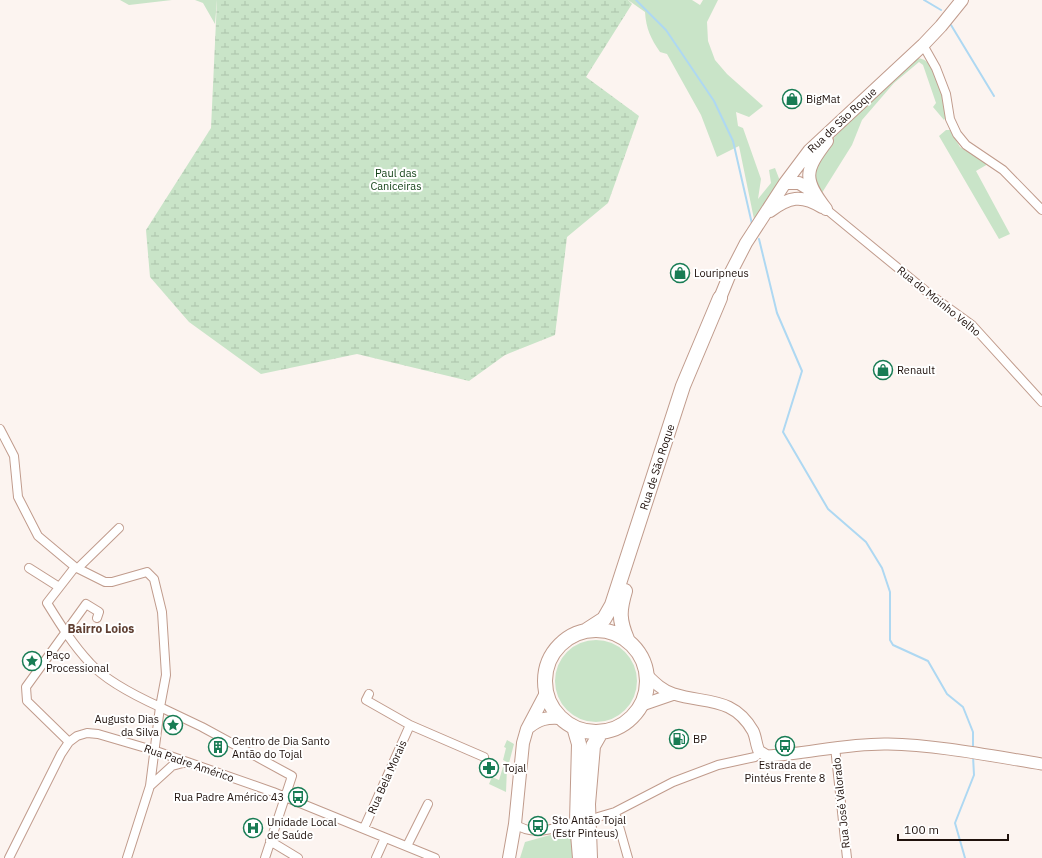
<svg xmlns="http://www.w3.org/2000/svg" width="1042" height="858" font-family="'IBM Plex Sans',sans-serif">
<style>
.green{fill:#c9e4c8}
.wetland{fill:url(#wetland-marsh)}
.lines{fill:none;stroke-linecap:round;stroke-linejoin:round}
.stream{stroke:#aed8f2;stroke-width:2}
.street-casing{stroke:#c09b8c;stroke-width:10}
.secondary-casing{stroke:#c09b8c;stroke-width:13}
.primary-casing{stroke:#c09b8c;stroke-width:14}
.highway-casing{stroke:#c09b8c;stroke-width:16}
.street{stroke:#fff;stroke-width:8}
.secondary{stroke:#fff;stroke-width:11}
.primary{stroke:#fff;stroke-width:12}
.highway{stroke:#fff;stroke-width:14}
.labels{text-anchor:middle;stroke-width:4;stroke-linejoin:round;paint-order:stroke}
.poi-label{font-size:11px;fill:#1f110c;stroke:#fff;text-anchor:start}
.street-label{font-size:11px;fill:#1f110c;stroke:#fff}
.park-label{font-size:11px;fill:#134116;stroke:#fff}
.neighbourhood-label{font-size:12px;font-weight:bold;fill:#604033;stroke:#fff}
</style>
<defs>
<pattern id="wetland-marsh" width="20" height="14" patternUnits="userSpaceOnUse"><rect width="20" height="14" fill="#c9e4c8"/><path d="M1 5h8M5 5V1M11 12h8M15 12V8" fill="none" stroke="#acc3ab"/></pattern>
</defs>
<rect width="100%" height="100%" fill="#fcf4f0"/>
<path class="green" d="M120,0H172L129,5Z
M195,0H217L215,24L203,3Z
M628,0H692L700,5L703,0H718L707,22L708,41L715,60L727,74L763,106L749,117L736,112L738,126L743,128L761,179L758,199L771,183L769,170L775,168L780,181L754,219L739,146L717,157L701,115L667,54L660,52C651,39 646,29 645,12Z
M916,58C940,58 943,100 946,117L944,120L933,107L936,103L923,65L919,62L894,83L862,120L852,145L820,196L813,179L819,157L841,129Z
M946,130H950L960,147L988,164L976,171L1010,234L999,239L939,136Z
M555 681a41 41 0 1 1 82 0a41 41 0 1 1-82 0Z
M507,740L514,744L509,763L503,760L506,748L504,747Z
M503,767L507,768L506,792L489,784L492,777L499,780Z
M572,829L576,858H520L525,842Z"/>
<path class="wetland" d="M217,0H628L632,4L586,77L639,116L608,203L567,237L555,335L505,355L469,381L357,354L261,374L189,322L150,277L146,230L211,128Z"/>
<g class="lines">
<path class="stream" d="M636,0L666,30L714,101L733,141L752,224
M924,0L941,10
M951,25L994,96
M759,239L777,313L802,371L783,432L828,509L866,542L882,568L890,592V640L893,645L928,661L947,694L963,707L973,732V748
M965,858L955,823L974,775L973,756"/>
<defs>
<path id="street" d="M923,45L936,68L946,94L950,119L957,134L966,145L1003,170L1042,210
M826,209L932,296L972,325L1042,402
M0,429L14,456L18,497L38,536L75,567L105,582H112L147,572L154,579L162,612L166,675L160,707C138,697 106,681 90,663C73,645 60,624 47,603L75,567
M29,568L59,587
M78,568L119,528
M369,694L366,700L410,725L484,757
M69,742L27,701L26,687L86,604L99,612L97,618
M835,747L847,858
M150,786L172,766L187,762
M615,812L628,858
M598,817L615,812L673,782L718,765L755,757L760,753
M515,824C535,838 556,827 577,822
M364,828L410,725
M270,841L298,858
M407,846L428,804
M9,858L61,754L69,742L77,736L87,733L98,734L156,751L273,792L435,858
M127,858L150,786L160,707L202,727L292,776L265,858
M376,858L385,838"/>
<path id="secondary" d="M647,675C655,683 663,691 674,694C705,704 733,696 753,731C756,737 756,745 759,751L767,756C807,754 847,743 888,744C938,745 992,756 1042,764
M642,705L674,694"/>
<path id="primary" d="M785,183H799L812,191
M826,209C803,179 804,171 827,141
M770,211C789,197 801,194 822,207
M720,298L729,276L746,243L785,183L809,151L923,45L941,26L962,0
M529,727C539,719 547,717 560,718
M509,858L515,824L523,743L527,729L546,693"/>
<path id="highway" d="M625,591C619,611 619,620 627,639
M545 681a51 51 0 1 1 102 0a51 51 0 1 1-102 0Z
M587,630L604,619L612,605L683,386L720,298
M574,727L579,744L577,822L580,858
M590,858L588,804L593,746L601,732"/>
</defs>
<use href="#street" class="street-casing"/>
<use href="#secondary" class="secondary-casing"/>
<use href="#primary" class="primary-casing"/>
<use href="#highway" class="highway-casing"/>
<use href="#street" class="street"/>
<use href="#secondary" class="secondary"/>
<use href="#primary" class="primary"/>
<use href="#highway" class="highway"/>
</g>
<defs>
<symbol id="shop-ring" viewBox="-11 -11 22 22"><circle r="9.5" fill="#fff" stroke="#187c54" stroke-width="1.5"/><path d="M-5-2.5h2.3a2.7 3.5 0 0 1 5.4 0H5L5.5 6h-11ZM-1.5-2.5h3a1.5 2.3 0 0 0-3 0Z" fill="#187c54"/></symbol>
<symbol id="sight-ring" viewBox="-11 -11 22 22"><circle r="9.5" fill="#fff" stroke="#187c54" stroke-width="1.5"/><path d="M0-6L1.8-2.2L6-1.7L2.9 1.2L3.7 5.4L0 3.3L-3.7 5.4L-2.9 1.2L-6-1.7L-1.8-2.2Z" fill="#187c54"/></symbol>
<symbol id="fuel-ring" viewBox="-11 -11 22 22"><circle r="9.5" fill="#fff" stroke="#187c54" stroke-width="1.5"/><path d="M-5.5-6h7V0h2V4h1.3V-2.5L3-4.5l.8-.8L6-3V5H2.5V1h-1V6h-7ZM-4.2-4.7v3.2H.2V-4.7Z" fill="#187c54"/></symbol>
<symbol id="bus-ring" viewBox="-11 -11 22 22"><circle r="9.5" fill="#fff" stroke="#187c54" stroke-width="1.5"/><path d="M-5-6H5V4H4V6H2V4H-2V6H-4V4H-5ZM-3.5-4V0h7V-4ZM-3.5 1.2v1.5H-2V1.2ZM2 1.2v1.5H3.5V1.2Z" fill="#187c54"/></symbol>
<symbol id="building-ring" viewBox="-11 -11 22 22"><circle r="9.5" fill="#fff" stroke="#187c54" stroke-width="1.5"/><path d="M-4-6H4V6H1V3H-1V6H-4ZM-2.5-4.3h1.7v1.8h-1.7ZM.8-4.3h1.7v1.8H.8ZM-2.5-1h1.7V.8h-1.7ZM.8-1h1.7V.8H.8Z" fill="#187c54"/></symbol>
<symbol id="pharmacy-ring" viewBox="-11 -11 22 22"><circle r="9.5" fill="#fff" stroke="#187c54" stroke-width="1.5"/><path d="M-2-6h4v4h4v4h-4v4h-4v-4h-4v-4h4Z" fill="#187c54"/></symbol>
<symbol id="hospital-ring" viewBox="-11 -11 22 22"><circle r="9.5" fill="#fff" stroke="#187c54" stroke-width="1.5"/><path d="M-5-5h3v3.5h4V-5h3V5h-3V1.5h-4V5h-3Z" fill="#187c54"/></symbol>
</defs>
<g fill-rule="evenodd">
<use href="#shop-ring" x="781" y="88" width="22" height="22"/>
<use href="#shop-ring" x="669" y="262" width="22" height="22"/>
<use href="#shop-ring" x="872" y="359" width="22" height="22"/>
<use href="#sight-ring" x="21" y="650" width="22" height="22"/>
<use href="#sight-ring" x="162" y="714" width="22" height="22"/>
<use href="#fuel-ring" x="668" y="728" width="22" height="22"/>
<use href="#bus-ring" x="774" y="735" width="22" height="22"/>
<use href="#building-ring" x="207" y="736" width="22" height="22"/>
<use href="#pharmacy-ring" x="478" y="757" width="22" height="22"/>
<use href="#bus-ring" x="287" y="786" width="22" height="22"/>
<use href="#bus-ring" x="527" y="815" width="22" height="22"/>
<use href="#hospital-ring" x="242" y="817" width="22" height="22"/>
</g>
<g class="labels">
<g class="poi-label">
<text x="806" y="103">BigMat</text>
<text x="694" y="277">Louripneus</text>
<text x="897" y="374">Renault</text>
<text x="46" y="659">Paço<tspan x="46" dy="13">Processional</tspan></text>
<text x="159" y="723" text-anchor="end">Augusto Dias<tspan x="159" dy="13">da Silva</tspan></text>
<text x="693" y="743">BP</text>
<text x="232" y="745">Centro de Dia Santo<tspan x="232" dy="13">Antão do Tojal</tspan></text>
<text x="785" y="769" text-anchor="middle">Estrada de<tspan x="785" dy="13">Pintéus Frente 8</tspan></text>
<text x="503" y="772">Tojal</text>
<text x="284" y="801" text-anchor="end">Rua Padre Américo 43</text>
<text x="552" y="824">Sto Antão Tojal<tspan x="552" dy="13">(Estr Pinteus)</tspan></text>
<text x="267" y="826">Unidade Local<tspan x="267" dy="13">de Saúde</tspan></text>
</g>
<g class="street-label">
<text transform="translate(842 120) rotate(-43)" y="4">Rua de São Roque</text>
<text transform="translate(939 301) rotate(39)" y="4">Rua do Moinho Velho</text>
<text transform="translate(657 467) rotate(-72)" y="4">Rua de São Roque</text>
<text transform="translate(189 763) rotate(19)" y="4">Rua Padre Américo</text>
<text transform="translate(387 777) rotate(-66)" y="4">Rua Bela Morais</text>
<text transform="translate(841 803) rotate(-96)" y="4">Rua José Valorado</text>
</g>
<g class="park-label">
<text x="396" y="177">Paul das<tspan x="396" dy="13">Caniceiras</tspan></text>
</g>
<g class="neighbourhood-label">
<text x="101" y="633">Bairro Loios</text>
</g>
</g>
<path d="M898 834v6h110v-6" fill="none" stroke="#1f110c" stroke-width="2"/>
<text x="904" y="834" font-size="12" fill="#1f110c" stroke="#ffffff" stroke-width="3" paint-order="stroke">100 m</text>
</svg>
